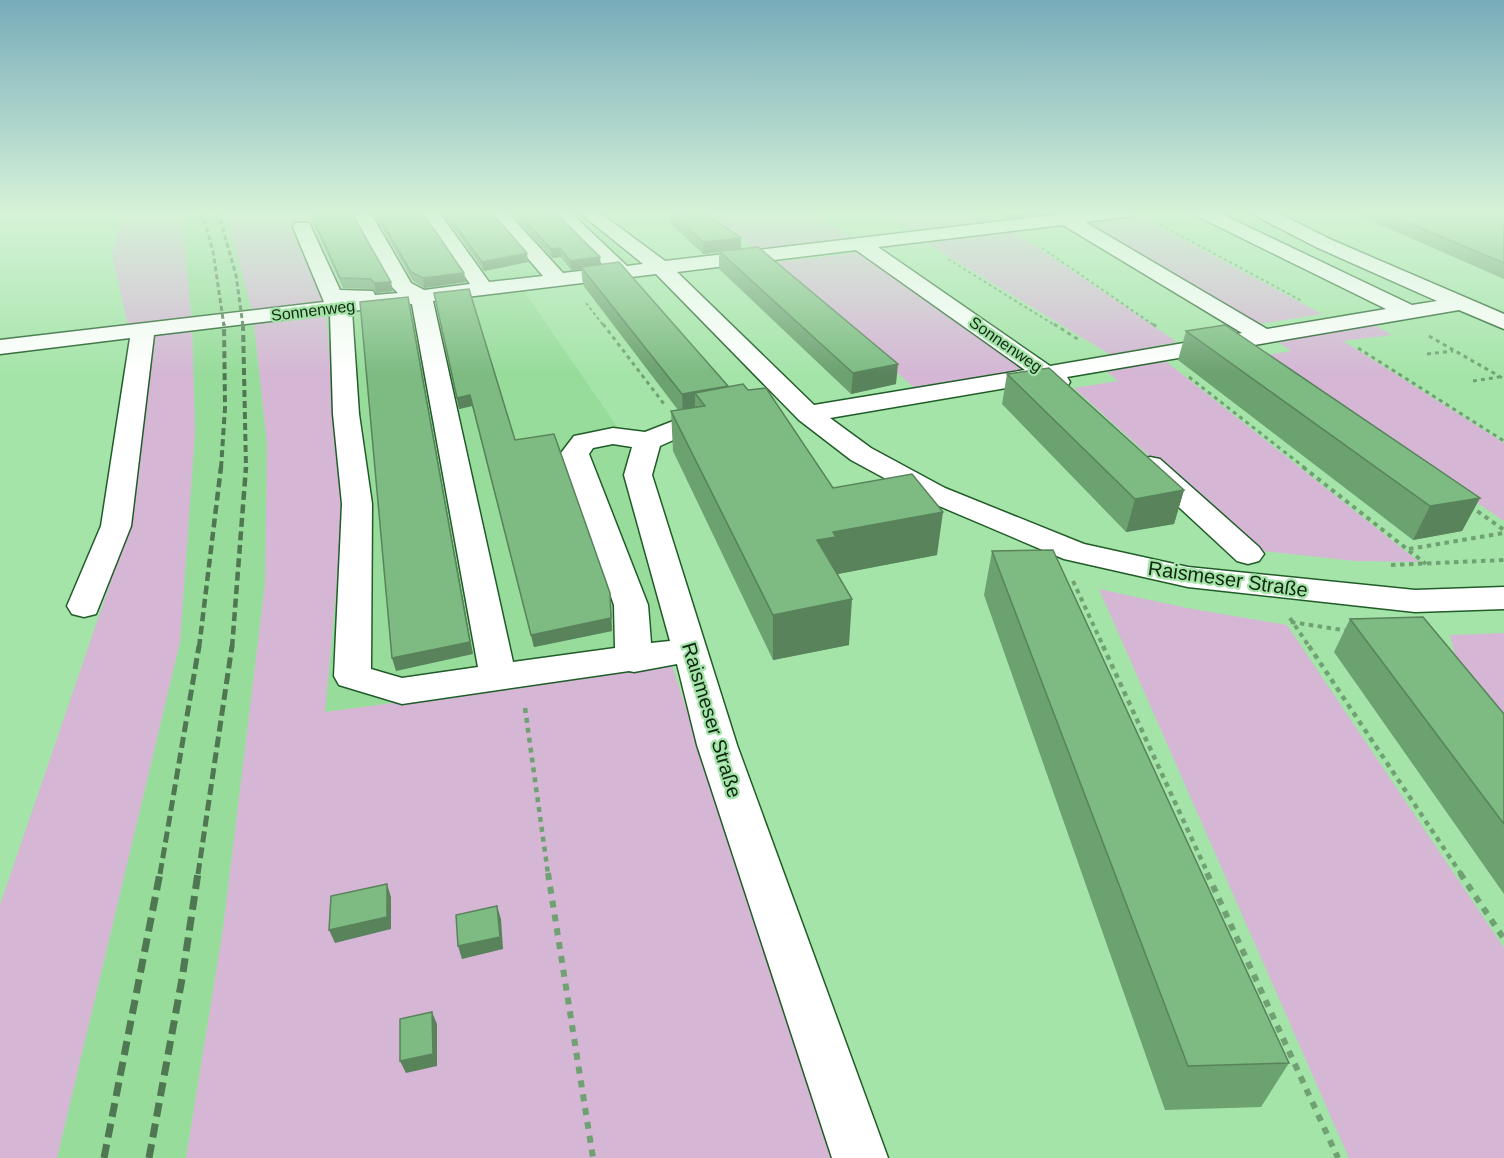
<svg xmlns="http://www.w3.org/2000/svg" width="1504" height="1158" font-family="Arial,sans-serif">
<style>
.built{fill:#97dc9b}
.green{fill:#d5b6d5}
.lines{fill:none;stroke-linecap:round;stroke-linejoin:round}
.minor-casing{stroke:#205c28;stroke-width:3}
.path-far4{stroke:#70a173;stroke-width:2;stroke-dasharray:3 3;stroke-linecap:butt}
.path-far3{stroke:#70a173;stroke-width:3;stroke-dasharray:4 4;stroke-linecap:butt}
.path-far2{stroke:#70a173;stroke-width:4;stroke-dasharray:4.5 4.5;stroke-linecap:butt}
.path-far1{stroke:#70a173;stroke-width:4.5;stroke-dasharray:5 5;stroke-linecap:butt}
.path{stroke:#70a173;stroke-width:6;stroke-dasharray:7 7;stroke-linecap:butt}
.minor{fill:#fff;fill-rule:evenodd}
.rail-far4{stroke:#4f7751;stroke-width:3;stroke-dasharray:5 3;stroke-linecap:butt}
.rail-far3{stroke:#4f7751;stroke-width:4;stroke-dasharray:7 4;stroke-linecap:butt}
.rail-far2{stroke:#4f7751;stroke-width:4.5;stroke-dasharray:9 4.5;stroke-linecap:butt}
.rail-far1{stroke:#4f7751;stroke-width:5;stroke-dasharray:11 5;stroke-linecap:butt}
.rail{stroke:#4f7751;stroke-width:7;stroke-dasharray:14 7;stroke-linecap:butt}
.wall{fill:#6ca170}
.shaded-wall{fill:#58835b}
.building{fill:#7dbb82;stroke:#58835b;stroke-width:1.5}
.labels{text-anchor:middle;stroke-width:4.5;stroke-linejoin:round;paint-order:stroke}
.far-street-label{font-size:16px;fill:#102812;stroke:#a5e4a9}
.street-label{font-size:20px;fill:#102812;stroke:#a5e4a9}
</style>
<rect width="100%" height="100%" fill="#a5e4a9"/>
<path class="built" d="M181,212H226L253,314L267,444L265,584L223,929L186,1158H57L180,642L195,432L192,322Z
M371,212H579L637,265L517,281L629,444L627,473L675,642L672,666L325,712L344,505L325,305L289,224Z"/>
<path class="green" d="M123,212H181L192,322L195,432L180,642L57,1158H0V905L128,531L145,338L129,329L112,255Z
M226,212H371L289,225L325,305L344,505L325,712L672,666L837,1158H186L223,929L265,584L267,444L253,314Z
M704,212H808L855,239L757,250Z
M879,212H974L993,221L914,231Z
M1140,217L1322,314L1252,325L1081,224Z
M1013,231L1177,342L1111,355L927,243Z
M864,252L1031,373L918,391L770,263Z
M1371,323L1392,335L1343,341L1504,443V521L1260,356L1291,351L1275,340Z
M1164,360L1419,562L1355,561L1254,550L1074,388L1118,381L1105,370Z
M1099,589L1187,608L1287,625L1504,948V1158H1349Z
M1504,633V717L1457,662L1450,635Z"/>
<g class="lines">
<defs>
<path id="minor" d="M363,212L370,213L373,217L411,283L424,290L470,284L421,212H439L489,282L543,276L488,212H507L563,273L606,268L551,212H570L627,266L643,264L579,212H599L665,261L1080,212H1134L1131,216L1125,217L1085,222L1267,329L1386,309L1197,216L1194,212H1217L1412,305L1437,301L1318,248L1256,216L1253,212H1276L1332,240L1504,314V329L1459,310L1067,377L1070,382L1067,387L1058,389L1041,382L830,418L871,448L945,488L1084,544L1188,567L1415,590L1504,587V609L1415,612L1188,587L1064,559L925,500L851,460L799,420L656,274L433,301L513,662L615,648L614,605L561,453L574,436L584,434L613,428L645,432L681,418L717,411L726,413L730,419L726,425L689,433L660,446L652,475L737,745L888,1158H832L697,745L677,664L634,672L629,671L402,704L339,685L334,676L342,504L333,414L330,314L154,335L131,526L96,614L84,617L72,614L67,606L101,526L130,338L0,354V340L324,302L293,227L295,223H309L311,227L340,290L373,291L375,295L398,293L392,287L355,217ZM1063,225L1242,333L1050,366L878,247ZM856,250L1025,370L814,405L677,272ZM412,304L478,667L402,678L371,669L372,504L359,414L352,311ZM613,444L632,447L624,475L670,641L651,643L648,605L589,454L593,448Z
M1150,457L1160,459L1259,547L1264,554L1259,561L1248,564L1237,561L1140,471L1136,465L1140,459Z"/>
</defs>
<use href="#minor" class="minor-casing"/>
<path class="path-far4" d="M814,212L829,221
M1150,219L1302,301
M1042,248L1155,326
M948,259L1056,326
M586,303L604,326"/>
<path class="path-far3" d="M603,324L664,404
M1054,324L1079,340
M1153,324L1157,327
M1429,336L1504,379
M1358,348L1504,441
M1427,354L1453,351
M1189,377L1305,468
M1473,381L1499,377"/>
<path class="path-far2" d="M1303,467L1426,564
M1470,506L1504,530
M1409,549L1504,533
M1391,565L1504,560
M1073,581L1104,648
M1290,618L1310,648
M1291,622L1349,631"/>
<path class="path-far1" d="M1103,646L1208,874
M1309,646L1461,874
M525,708L548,874"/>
<path class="path" d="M548,873L593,1158
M1207,873L1338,1158
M1460,873L1504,939"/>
<use href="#minor" class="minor"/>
<path class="rail-far4" d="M202,212L213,251L224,326
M218,212L236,275L243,326"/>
<path class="rail-far3" d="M243,324L246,468
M221,468L225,408L224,324"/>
<path class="rail-far2" d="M199,648L221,467
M232,648L246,467"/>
<path class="rail-far1" d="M160,874L199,646
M198,874L232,646"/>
<path class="rail" d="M104,1158L160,873
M149,1158L182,979L198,873"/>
</g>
<path class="wall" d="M374,212H376L464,273L466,282L424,288L413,281L375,216Z
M442,212H491L528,262L484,271Z
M510,212H555L601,265L833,488L937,555L837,574L849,645L773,660L673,451L671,411L678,410L583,285L581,269L571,270L561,257L552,258Z
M669,212H703L741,249L896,384L851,394L719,269V252L703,254L669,222Z
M994,212H1059L1004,219Z
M1351,212H1504V279Z
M312,216L393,291L376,293L373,289L343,288L314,225Z
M434,293L515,440L610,593L612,631L534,647L472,406L459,409Z
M1186,331L1480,498L1462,531L1413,540L1178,360Z
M1007,374L1184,490L1174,524L1126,532L1002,404Z
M992,551L1289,1063L1261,1107L1165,1110L984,595Z
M1350,619L1504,714V894L1334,652Z"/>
<path class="shaded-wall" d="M1005,212H1059L1004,219Z
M741,238V250L703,254V242Z
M560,248L561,257L552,258L551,249Z
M527,253L528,262L484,271L482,262Z
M600,257L601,266L581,267V269L571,270L570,261Z
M464,273L466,282L424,288L423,278Z
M391,282L393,291L376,293L374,283Z
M410,306L473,654L396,671L392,658Z
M898,364L896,384L851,394L853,373Z
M728,386V407L705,406L695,393V413L683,416L682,394Z
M470,395L472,406L459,409L457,398Z
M1184,490L1174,524L1126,532L1135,499Z
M1480,498L1462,531L1413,540L1430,506Z
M943,512L937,555L833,575L817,540L833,532Z
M610,593L612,631L534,647L531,635Z
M852,599L849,645L773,660V615Z
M387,884L391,897V929L335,943L329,930Z
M497,906L501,919L503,949L462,959L458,946Z
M432,1012L437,1024V1066L406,1073L400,1061Z"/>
<path class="building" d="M345,212H351L391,282L374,283L371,279L340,278L312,216Z
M376,212H422L464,273L423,278L411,272Z
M446,212H491L527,253L482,262Z
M517,212H555L600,257L570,261L560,248L551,249Z
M670,212H703L741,238L703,242Z
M1383,212H1504V263Z
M758,247L898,364L853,373L719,251Z
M619,262L728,386L682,394L581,267Z
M469,289L515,440L554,434L610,593L611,618L531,635L470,395L457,398L434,293Z
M408,297L470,642L392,658L360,302Z
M1225,325L1480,498L1430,506L1186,331Z
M1049,368L1184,490L1135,499L1007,374Z
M743,384L748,390L766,388L833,488L912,474L943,512L833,532L836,537L817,540L852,599L773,615L671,411L705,406L695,393Z
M1053,550L1289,1063L1188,1066L992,551Z
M1423,617L1504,714V824L1350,619Z
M387,884V917L329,930L331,896Z
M497,906L500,937L458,946L456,915Z
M432,1012L433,1054L400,1061V1019Z"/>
<linearGradient id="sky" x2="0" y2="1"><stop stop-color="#78acba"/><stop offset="0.57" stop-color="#d6f3d8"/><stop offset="1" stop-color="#d6f3d8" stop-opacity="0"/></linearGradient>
<rect width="1504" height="374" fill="url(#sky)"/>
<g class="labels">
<g class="far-street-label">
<text transform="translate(313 310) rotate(-7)" y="6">Sonnenweg</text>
<text transform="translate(1006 344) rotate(35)" y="6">Sonnenweg</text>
</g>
<g class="street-label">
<text transform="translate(1228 579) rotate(8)" y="7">Raismeser Straße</text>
<text transform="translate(712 720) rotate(73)" y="7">Raismeser Straße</text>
</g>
</g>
</svg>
